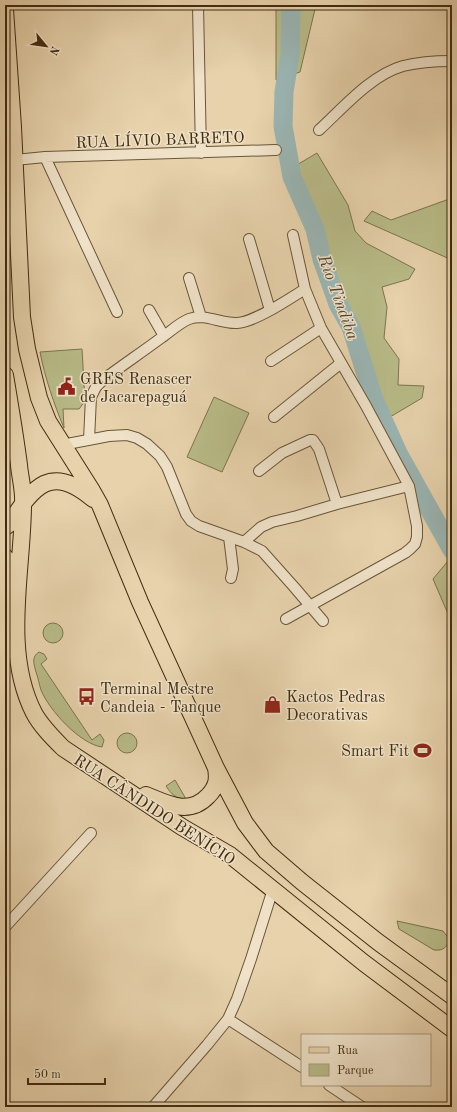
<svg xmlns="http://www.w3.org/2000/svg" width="457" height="1112" font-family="'Old Standard TT',serif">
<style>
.green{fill:#b8bb88;stroke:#7c744c}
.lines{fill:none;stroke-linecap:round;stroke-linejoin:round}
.river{stroke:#9ab5b3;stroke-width:19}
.street-casing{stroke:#6a5637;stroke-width:12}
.primary-casing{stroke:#412c10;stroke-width:18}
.street{stroke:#efe2c9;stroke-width:10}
.primary{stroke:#e7d2ac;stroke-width:16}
.labels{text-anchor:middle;stroke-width:3;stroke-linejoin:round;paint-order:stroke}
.street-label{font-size:16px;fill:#412c10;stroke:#efe2c9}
.poi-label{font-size:16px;fill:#412c10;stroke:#efe2c9;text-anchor:start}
.water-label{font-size:17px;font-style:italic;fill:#534731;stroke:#efe2c9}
</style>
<rect width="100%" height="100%" fill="#e7d2ac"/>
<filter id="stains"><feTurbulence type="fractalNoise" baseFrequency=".005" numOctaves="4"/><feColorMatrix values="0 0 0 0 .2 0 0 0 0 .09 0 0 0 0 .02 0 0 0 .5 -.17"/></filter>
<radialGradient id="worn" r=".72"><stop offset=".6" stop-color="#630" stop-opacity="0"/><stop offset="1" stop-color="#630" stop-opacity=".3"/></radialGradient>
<path class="green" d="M276,5H316L300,72L276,80Z
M317,153L348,205L355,231L366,243L415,269L409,279L382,287L387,307L384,338L399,359L398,385L424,386L422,398L390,417L329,269L318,226L297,181L295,166Z
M452,198V260L364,221L372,211L391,220Z
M82,349L85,401L79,409H63L64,428C54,404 45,378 40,352Z
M214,397L249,413L222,472L187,457Z
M452,560V623L433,579L448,561Z
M43 633a10 10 0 1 1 20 0a10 10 0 1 1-20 0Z
M39,652L44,654L47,659L41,664L92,740L100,734L104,740L102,747C80,744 49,710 41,690C39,684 38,677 36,672C34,664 31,657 39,652Z
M117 743a10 10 0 1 1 20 0a10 10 0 1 1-20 0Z
M175,780L186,799C175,798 172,795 166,786Z
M397,921L443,931L450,940C446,947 444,951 434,950L399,929Z"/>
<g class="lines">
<path class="river" d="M291,5L290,55L284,92L283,126L292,177L315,229L322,259L338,304L351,327L374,400L398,453L452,550"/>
<defs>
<path id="street" d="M198,5L201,153
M319,130C343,108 371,75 403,66C419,62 436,61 452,61
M45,157L117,312
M15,160L45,157L276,150
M249,239L270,310
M189,278L201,317
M149,310L164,336
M271,361L321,328
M274,417L341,363
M89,440L91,397L96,387L104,379C123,365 142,352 161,338C170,332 179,323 189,319C205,313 221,324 237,323C255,322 289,299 305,289
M62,445L109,436L127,435L137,438L147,444L160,456L167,467L186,514L191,521L199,526L244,542L262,551L295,588L323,621
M259,471L282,453L310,440H313L319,449L337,504
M229,537L233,569L231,578
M244,542L261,527L272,522L297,516L337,504L409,486
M286,619L405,553L410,549L415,544L417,537V526L409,486L366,406L321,328L305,289L293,235
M5,927L91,833
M228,1019L302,1067
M329,1085L362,1107
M153,1107L207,1045L228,1019L237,999L251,959L273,889"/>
<path id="primary" d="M5,9L13,127L22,317L27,349L39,398L48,421L91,489L100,505L140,602L216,768L245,823L266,851L302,882L378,942L452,996
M5,375C10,405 15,434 19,465C20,477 24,491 23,504C23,570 2,651 34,713C41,726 52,737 63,748L182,827L230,855L364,963L452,1029
M5,527L9,524C34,486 51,463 93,499
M5,557L12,567L16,582
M146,795C168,804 189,816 208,796C217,787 218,779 216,768"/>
</defs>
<use href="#street" class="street-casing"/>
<use href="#primary" class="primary-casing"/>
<use href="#street" class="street"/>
<use href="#primary" class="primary"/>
</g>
<defs>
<symbol id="civic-bare" viewBox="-9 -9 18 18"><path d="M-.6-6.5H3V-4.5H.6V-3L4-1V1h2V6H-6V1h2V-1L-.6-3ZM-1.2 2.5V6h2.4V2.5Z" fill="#8f2418" stroke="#efe2c9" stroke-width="2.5" paint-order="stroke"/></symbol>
<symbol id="bus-bare" viewBox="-9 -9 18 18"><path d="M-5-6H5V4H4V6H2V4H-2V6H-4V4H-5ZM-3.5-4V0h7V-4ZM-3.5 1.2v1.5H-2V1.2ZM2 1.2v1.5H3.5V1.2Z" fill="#8f2418" stroke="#efe2c9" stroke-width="2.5" paint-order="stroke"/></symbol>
<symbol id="shop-bare" viewBox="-9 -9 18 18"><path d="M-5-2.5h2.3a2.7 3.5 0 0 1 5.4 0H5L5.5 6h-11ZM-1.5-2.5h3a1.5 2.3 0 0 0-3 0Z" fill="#8f2418" stroke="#efe2c9" stroke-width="2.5" paint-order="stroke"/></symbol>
<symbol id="stadium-bare" viewBox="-9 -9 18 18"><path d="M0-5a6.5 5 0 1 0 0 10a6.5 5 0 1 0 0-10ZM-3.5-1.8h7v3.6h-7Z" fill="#8f2418" stroke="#efe2c9" stroke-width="2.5" paint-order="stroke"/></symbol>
</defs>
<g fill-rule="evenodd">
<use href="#civic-bare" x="54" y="374" width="25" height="25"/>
<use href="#bus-bare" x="74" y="684" width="25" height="25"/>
<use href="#shop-bare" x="260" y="692" width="25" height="25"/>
<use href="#stadium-bare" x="410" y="738" width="25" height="25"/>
</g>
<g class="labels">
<g class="street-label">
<text transform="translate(160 139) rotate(-2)" y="6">RUA LÍVIO BARRETO</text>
<text transform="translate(155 809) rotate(33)" y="6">RUA CÂNDIDO BENÍCIO</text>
</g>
<g class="poi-label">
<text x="80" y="384">GRES Renascer<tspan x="80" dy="18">de Jacarepaguá</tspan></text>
<text x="100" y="694">Terminal Mestre<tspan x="100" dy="18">Candeia - Tanque</tspan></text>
<text x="286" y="702">Kactos Pedras<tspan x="286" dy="18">Decorativas</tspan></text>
<text x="409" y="756" text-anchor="end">Smart Fit</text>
</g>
<g class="water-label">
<text transform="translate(339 297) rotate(70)" y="6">Rio Tindiba</text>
</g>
</g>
<rect width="457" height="1112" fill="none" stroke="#e7d2ac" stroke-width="20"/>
<rect x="6" y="6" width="445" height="1100" fill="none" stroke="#412c10" stroke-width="2"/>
<rect x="10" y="10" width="437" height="1092" fill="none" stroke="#412c10"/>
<rect x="301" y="1034" width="130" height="52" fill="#efe2c9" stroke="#a9997f"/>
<rect x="309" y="1047" width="20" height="6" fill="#e7d2ac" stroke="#a9997f"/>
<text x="337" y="1054" font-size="12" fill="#412c10">Rua</text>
<rect x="309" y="1064" width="20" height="12" fill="#b8bb88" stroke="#a9997f"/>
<text x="337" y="1074" font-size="12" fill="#412c10">Parque</text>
<g transform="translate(46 46) rotate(119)" stroke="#efe2c9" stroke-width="3" paint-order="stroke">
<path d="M0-3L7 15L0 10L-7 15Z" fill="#412c10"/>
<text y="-6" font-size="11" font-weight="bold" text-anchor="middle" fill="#412c10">N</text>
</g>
<path d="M28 1078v6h77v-6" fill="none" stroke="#412c10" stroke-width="2"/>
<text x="34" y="1078" font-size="12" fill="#412c10" stroke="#efe2c9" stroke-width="3" paint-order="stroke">50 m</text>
<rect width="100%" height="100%" filter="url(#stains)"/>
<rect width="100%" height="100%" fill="url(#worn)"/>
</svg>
